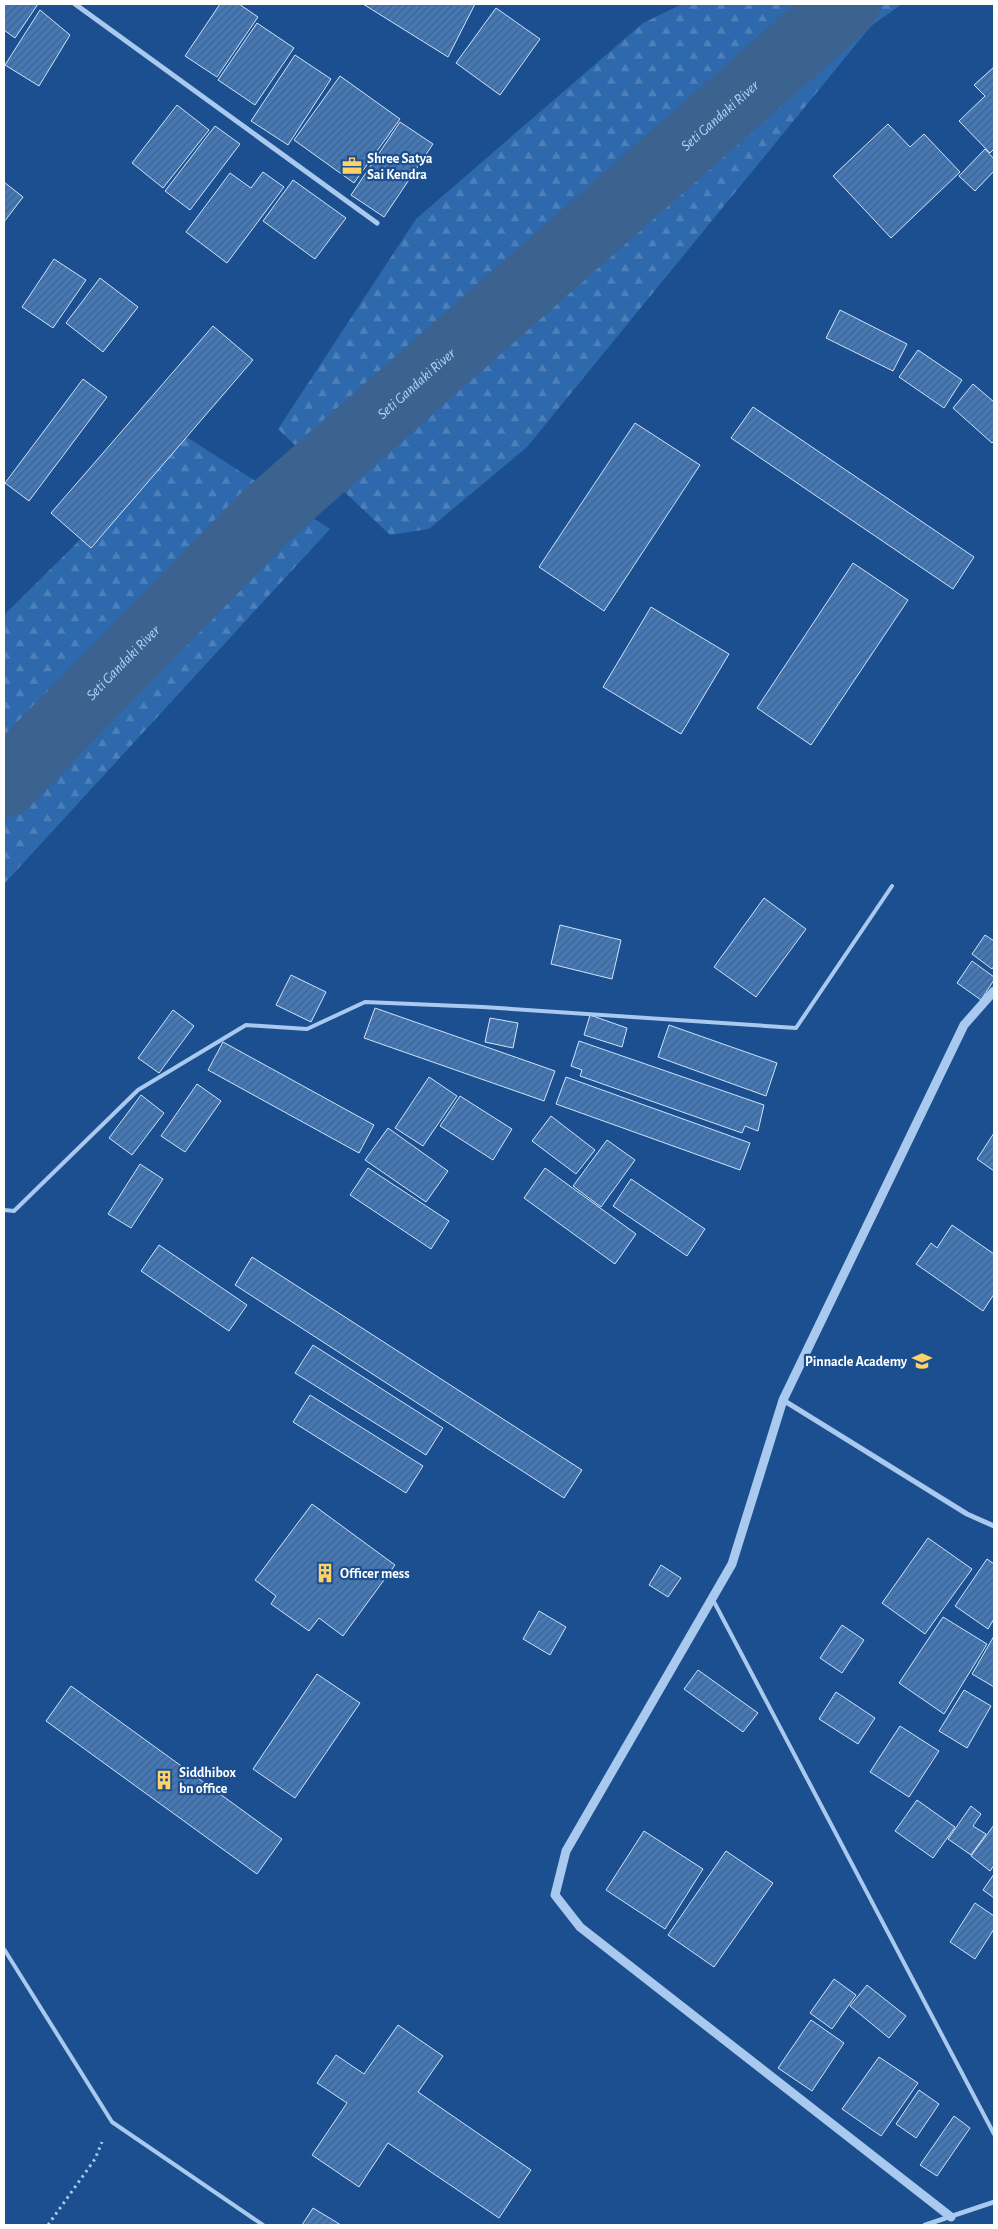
<svg xmlns="http://www.w3.org/2000/svg" width="998" height="2229" font-family="'Alegreya Sans',sans-serif">
<style>
.forest{fill:url(#forest-firs)}
.lines{fill:none;stroke-linecap:round;stroke-linejoin:round}
.river{stroke:#3c6290;stroke-width:68}
.building{fill:url(#building-hatch);stroke:#cfe3fa}
.path{stroke:#a9c9ee;stroke-width:3;stroke-dasharray:2.5 4;stroke-linecap:butt}
.service{stroke:#a9c9ee;stroke-width:4}
.minor{stroke:#a9c9ee;stroke-width:5}
.tertiary{stroke:#a9c9ee;stroke-width:9}
.labels{text-anchor:middle;stroke-width:4.5;stroke-linejoin:round;paint-order:stroke}
.poi-label{font-size:14px;font-weight:bold;fill:#fff;stroke:#1b4f8f;text-anchor:start}
.water-label{font-size:15px;font-style:italic;fill:#b5d3f5;stroke:#1b4f8f}
</style>
<defs>
<pattern id="forest-firs" width="22" height="20" patternUnits="userSpaceOnUse" patternTransform="scale(1.25)"><rect width="22" height="20" fill="#2e69ad"/><path d="M5 1l3.5 6h-7zM16 11l3.5 6h-7z" fill="#4d80b9"/></pattern>
<pattern id="building-hatch" width="6" height="6" patternUnits="userSpaceOnUse" patternTransform="scale(1.25)"><rect width="6" height="6" fill="#4478b7"/><path d="M-1 1l2-2M0 6l6-6M5 7l2-2" fill="none" stroke="#486282"/></pattern>
</defs>
<rect width="100%" height="100%" fill="#1b4f8f"/>
<path class="forest" d="M682,4H902L871,26L527,447L429,529L390,535L278,429L416,219L643,23Z
M185,436L330,529L4,884V619L5,614Z"/>
<g class="lines">
<path class="river" id="s1" d="M4,784L266,516L846,4"/>
</g>
<path class="building" d="M4,4H38L15,38L4,30Z
M220,4H239L258,17L217,77L185,56Z
M363,4H475L448,57Z
M496,8L540,39L500,95L456,63Z
M40,10L70,35L39,86L5,65Z
M257,23L294,48L255,105L218,80Z
M295,55L331,79L288,145L251,121Z
M994,67V149L990,153L959,121L985,96L974,85Z
M340,76L400,119L354,183L294,140Z
M177,105L209,130L163,188L132,163Z
M400,122L433,144L384,217L351,195Z
M888,124L910,147L924,134L960,172L891,238L833,176Z
M215,126L240,144L190,210L165,191Z
M985,149L994,159V171L975,191L959,176Z
M263,172L284,187L227,263L186,232L230,173L251,188Z
M293,180L346,218L315,259L263,221Z
M4,182L23,197L4,222Z
M54,259L86,280L53,328L22,307Z
M100,278L138,307L103,352L66,323Z
M840,310L907,344L893,371L826,338Z
M213,326L253,360L91,548L51,513Z
M918,350L962,380L944,408L899,377Z
M83,379L107,397L29,501L5,483Z
M973,384L994,402V441L992,443L953,408Z
M753,407L974,557L953,589L731,438Z
M635,423L700,465L604,611L539,567Z
M853,563L908,600L811,745L757,708Z
M651,607L729,654L681,734L603,687Z
M764,898L806,929L756,997L714,967Z
M560,925L621,940L612,979L551,964Z
M985,935L994,941V966L992,969L972,954Z
M972,961L994,977V980L981,1000L957,983Z
M291,975L326,992L311,1022L276,1005Z
M375,1008L555,1071L544,1101L364,1038Z
M173,1010L194,1026L159,1073L138,1058Z
M590,1015L627,1028L622,1047L584,1035Z
M490,1018L518,1023L513,1048L485,1042Z
M669,1025L777,1063L766,1096L658,1057Z
M579,1041L764,1105L758,1131L745,1126L742,1133L580,1076L582,1070L571,1066Z
M223,1042L374,1125L359,1153L208,1070Z
M429,1077L457,1096L423,1146L395,1128Z
M566,1077L750,1143L740,1170L556,1104Z
M197,1084L221,1101L185,1152L161,1136Z
M141,1095L164,1113L132,1155L109,1138Z
M460,1096L512,1129L493,1160L440,1126Z
M551,1116L595,1150L576,1174L532,1141Z
M388,1128L448,1171L426,1202L365,1160Z
M994,1133V1171L977,1159Z
M607,1140L635,1160L601,1207L573,1186Z
M140,1164L163,1179L131,1228L108,1214Z
M368,1168L449,1221L431,1249L350,1195Z
M545,1168L636,1234L615,1264L524,1198Z
M631,1179L705,1229L687,1256L613,1206Z
M952,1225L994,1254V1294L983,1311L916,1264L931,1243L937,1248Z
M159,1245L247,1305L229,1331L141,1271Z
M252,1257L582,1470L564,1498L235,1285Z
M313,1345L443,1428L426,1455L295,1373Z
M310,1395L423,1466L406,1493L293,1422Z
M312,1504L395,1565L343,1636L319,1618L309,1631L271,1604L276,1596L255,1580Z
M928,1538L972,1569L925,1634L882,1603Z
M987,1559L994,1564V1619L988,1629L955,1606Z
M661,1565L681,1578L668,1597L649,1585Z
M539,1611L566,1627L550,1655L523,1639Z
M943,1617L987,1644L944,1714L899,1683Z
M842,1625L864,1640L842,1673L820,1658Z
M994,1636V1687L972,1674Z
M698,1670L758,1713L743,1732L684,1689Z
M317,1674L360,1703L295,1798L253,1769Z
M71,1686L282,1839L257,1874L46,1721Z
M964,1690L991,1706L967,1748L939,1731Z
M836,1692L875,1718L858,1744L819,1719Z
M900,1726L939,1751L909,1797L870,1772Z
M917,1800L955,1827L933,1858L895,1831Z
M971,1806L981,1814L973,1826L986,1834L971,1855L948,1839Z
M994,1825V1865L990,1871L971,1856Z
M644,1831L703,1869L665,1929L606,1890Z
M726,1851L773,1883L714,1967L668,1935Z
M994,1874V1898L983,1890Z
M975,1903L994,1916V1929L975,1959L950,1942Z
M834,1979L856,1995L832,2029L810,2013Z
M867,1985L906,2016L889,2038L850,2006Z
M811,2020L844,2043L812,2091L778,2068Z
M398,2025L443,2056L418,2092L531,2170L499,2218L388,2143L359,2187L312,2155L347,2103L317,2083L336,2055L364,2074Z
M879,2057L918,2083L881,2136L842,2109Z
M919,2090L939,2104L916,2138L896,2124Z
M954,2116L970,2128L937,2176L920,2165Z
M313,2208L341,2225H302Z"/>
<g class="lines">
<path class="path" d="M48,2225L95,2159L102,2142"/>
<path class="service" d="M4,1210L14,1211L138,1090L246,1025L307,1029L365,1002L483,1007L796,1028L892,886
M712,1598L994,2134
M4,1949L112,2122L263,2225"/>
<path class="minor" d="M75,4L377,223
M783,1400L967,1514L994,1526
M925,2225L994,2202"/>
<path class="tertiary" d="M951,2217L580,1927L555,1895L566,1851L732,1564L783,1400L964,1025L994,991"/>
</g>
<defs>
<symbol id="office-bare" viewBox="-9 -9 18 18"><path d="M-6-3h4V-5.5h4V-3h4V5H-6ZM-1-4.5V-3h2v-1.5ZM-6 0V1H6V0Z" fill="#ffd166" stroke="#1b4f8f" stroke-width="2.5" paint-order="stroke"/></symbol>
<symbol id="school-bare" viewBox="-9 -9 18 18"><path d="M0-5L7-2L0 1L-7-2ZM-4 1L0 2.5L4 1V4Q0 6-4 4Z" fill="#ffd166" stroke="#1b4f8f" stroke-width="2.5" paint-order="stroke"/></symbol>
<symbol id="building-bare" viewBox="-9 -9 18 18"><path d="M-4-6H4V6H1V3H-1V6H-4ZM-2.5-4.3h1.7v1.8h-1.7ZM.8-4.3h1.7v1.8H.8ZM-2.5-1h1.7V.8h-1.7ZM.8-1h1.7V.8H.8Z" fill="#ffd166" stroke="#1b4f8f" stroke-width="2.5" paint-order="stroke"/></symbol>
</defs>
<g fill-rule="evenodd">
<use href="#office-bare" x="338" y="152" width="28" height="28"/>
<use href="#school-bare" x="908" y="1347" width="28" height="28"/>
<use href="#building-bare" x="311" y="1559" width="28" height="28"/>
<use href="#building-bare" x="150" y="1766" width="28" height="28"/>
</g>
<g class="labels">
<g class="poi-label">
<text x="367" y="163">Shree Satya<tspan x="367" dy="16">Sai Kendra</tspan></text>
<text x="907" y="1366" text-anchor="end">Pinnacle Academy</text>
<text x="340" y="1578">Officer mess</text>
<text x="179" y="1777">Siddhibox<tspan x="179" dy="16">bn office</tspan></text>
</g>
<g class="water-label">
<text dy="5" stroke="none"><textPath href="#s1" startOffset="980">Seti Gandaki River</textPath></text>
<text dy="5" stroke="none"><textPath href="#s1" startOffset="575">Seti Gandaki River</textPath></text>
<text dy="5" stroke="none"><textPath href="#s1" startOffset="170">Seti Gandaki River</textPath></text>
</g>
</g>
<rect width="998" height="2229" fill="none" stroke="#ffffff" stroke-width="10"/>
</svg>
